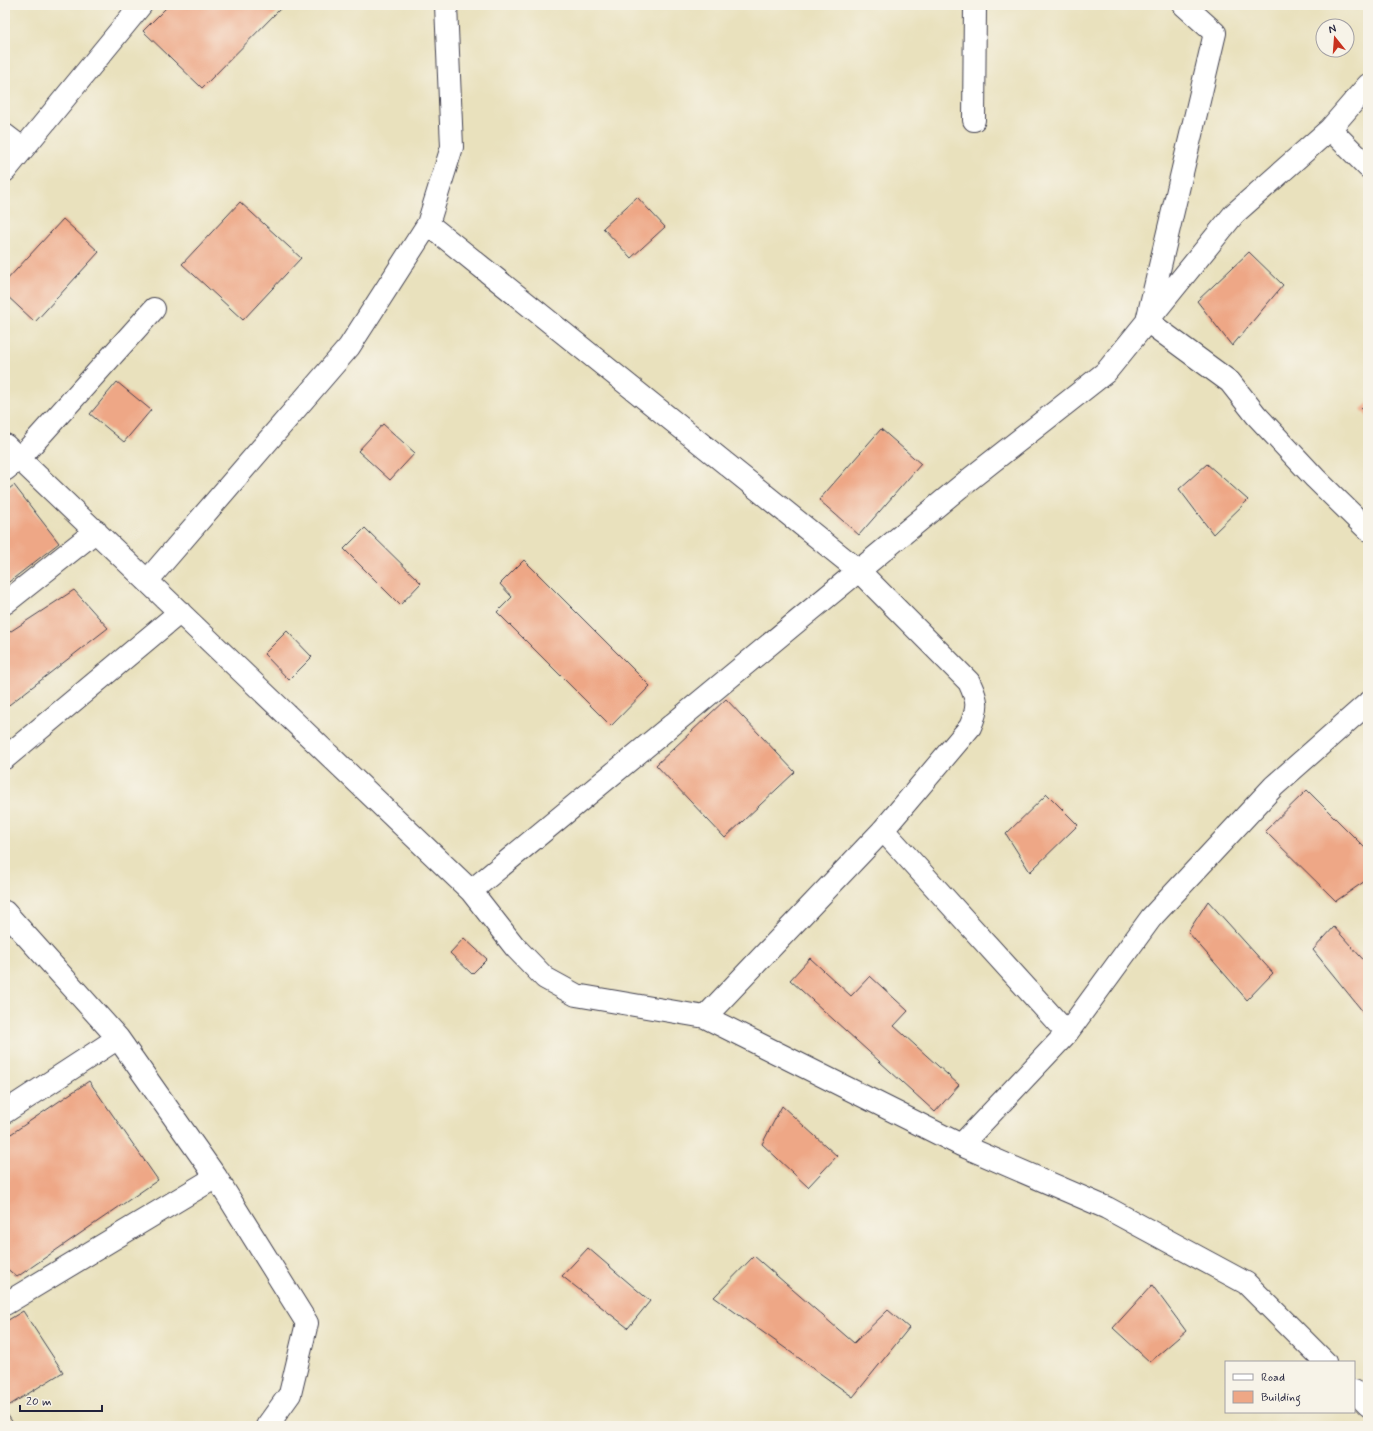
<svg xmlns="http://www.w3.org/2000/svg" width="1373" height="1431" font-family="Mynerve,sans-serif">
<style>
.building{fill:#eea786}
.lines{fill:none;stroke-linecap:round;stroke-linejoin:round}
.minor-casing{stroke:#403f4e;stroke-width:24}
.minor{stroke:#fff;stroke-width:22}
</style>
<rect width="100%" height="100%" fill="#f7f3e8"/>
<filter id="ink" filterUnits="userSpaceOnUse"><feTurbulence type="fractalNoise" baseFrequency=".025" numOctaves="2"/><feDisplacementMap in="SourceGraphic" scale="8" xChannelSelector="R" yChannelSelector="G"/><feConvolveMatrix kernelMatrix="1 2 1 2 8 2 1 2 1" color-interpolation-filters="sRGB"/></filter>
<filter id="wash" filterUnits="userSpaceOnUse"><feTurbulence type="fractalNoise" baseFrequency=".012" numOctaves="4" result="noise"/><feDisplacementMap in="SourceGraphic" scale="16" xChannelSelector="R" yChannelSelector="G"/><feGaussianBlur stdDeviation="0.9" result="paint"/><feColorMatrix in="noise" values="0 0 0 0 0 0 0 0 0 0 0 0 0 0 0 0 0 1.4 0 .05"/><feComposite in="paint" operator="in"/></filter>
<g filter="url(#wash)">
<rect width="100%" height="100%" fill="#e9e1bd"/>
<g id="blocks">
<path class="building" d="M169,5H282L283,6L202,88L143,31Z
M637,197L665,227L631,258L603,228Z
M240,202L301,258L243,320L182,264Z
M63,219L99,252L35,322L5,294V282Z
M1249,252L1283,285L1232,346L1197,301Z
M117,382L151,410L124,442L90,414Z
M1368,403V418L1361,409Z
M383,424L415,453L390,480L358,451Z
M881,429L921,464L859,535L819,500Z
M1207,464L1248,500L1213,534L1179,489Z
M14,485L59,543L5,585V492Z
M365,528L421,583L400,605L344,549Z
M524,560L650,686L611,726L497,612L512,597L500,584Z
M74,590L108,628L5,708V635Z
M287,631L312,657L289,680L264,654Z
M726,699L795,772L725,838L656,765Z
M1307,790L1368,851V879L1336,901L1265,831Z
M1047,794L1078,825L1030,872L1006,834Z
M1208,901L1273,973L1247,1000L1188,932Z
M1334,927L1368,965V1018L1313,950Z
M464,938L487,959L472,974L450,953Z
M810,958L851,996L870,976L908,1011L894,1026L959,1085L935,1112L790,980Z
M89,1081L158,1180L17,1277L5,1267V1138Z
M782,1106L837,1156L808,1187L762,1144Z
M588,1248L650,1301L628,1328L562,1276Z
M754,1256L854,1343L888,1310L909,1328L853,1397L714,1297Z
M1152,1285L1186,1331L1150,1362L1113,1328Z
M23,1311L63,1372L5,1408V1322Z
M5,1411L15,1426H5Z"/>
</g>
</g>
<g filter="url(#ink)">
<use href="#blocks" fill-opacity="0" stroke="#403f4e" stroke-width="1"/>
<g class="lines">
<defs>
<path id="minor" d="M1184,5L1215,33L1147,321L1230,382L1256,415L1315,478L1368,530
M974,120L975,5
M1330,129L1368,167
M5,135L22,148
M5,171L141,5
M428,224L858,570L969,682C978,701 979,707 970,727L883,830L705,1017
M5,445L471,891L515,947L545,978L576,995L705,1017L961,1145L1107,1208L1246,1283L1325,1362
M5,470L20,458L154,309
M147,581L349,347L428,224L452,147L446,5
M5,603L96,531
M5,758L180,612
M883,830L1067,1033
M471,891L966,482L1106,372L1234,214L1330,129L1368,85
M5,912L118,1038L216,1177L307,1323L290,1394L267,1426
M5,1112L118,1038
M961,1145L1067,1033L1151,918L1274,786L1368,703
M5,1304L216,1177
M1354,1391L1368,1405"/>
</defs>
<use href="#minor" class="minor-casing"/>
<use href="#minor" class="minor"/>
</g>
</g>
<rect width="1373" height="1431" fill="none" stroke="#f7f3e8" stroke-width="20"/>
<rect x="1225" y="1361" width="130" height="52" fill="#f7f3e8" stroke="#a29fa3"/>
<rect x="1233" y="1374" width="20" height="6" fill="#ffffff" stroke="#a29fa3"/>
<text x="1261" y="1381" font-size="12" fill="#22223b">Road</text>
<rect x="1233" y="1391" width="20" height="12" fill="#eea786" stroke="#a29fa3"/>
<text x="1261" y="1401" font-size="12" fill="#22223b">Building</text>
<g transform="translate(1335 38) rotate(343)"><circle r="19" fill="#f7f3e8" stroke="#a29fa3"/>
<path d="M0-3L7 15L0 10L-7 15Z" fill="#c8321e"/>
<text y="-6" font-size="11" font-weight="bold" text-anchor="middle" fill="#22223b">N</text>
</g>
<path d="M20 1405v6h82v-6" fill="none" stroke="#22223b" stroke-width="2"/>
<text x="26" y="1405" font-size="12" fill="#22223b" stroke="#f7f3e8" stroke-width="3" paint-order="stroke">20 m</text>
</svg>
